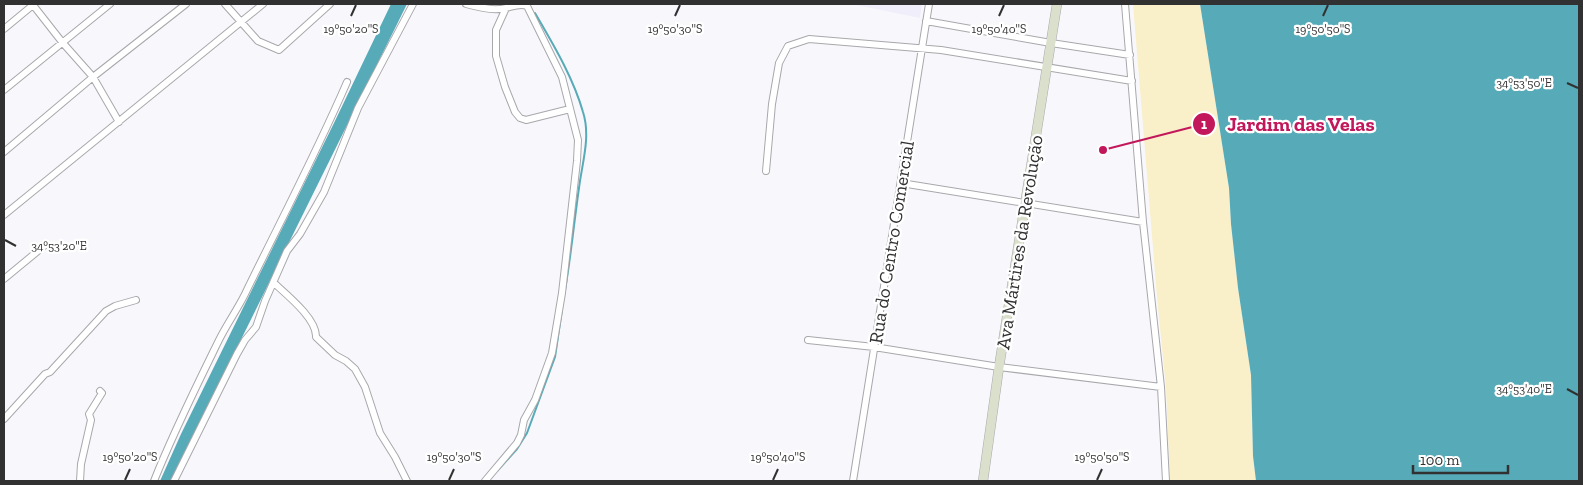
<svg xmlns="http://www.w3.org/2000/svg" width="1583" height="485" font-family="'Zilla Slab',serif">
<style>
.built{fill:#efeefa}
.sand{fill:#f9efc9}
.water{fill:#57abb8}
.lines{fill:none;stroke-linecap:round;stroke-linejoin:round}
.stream{stroke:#57abb8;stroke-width:2}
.street-casing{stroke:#a8a8ac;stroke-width:8}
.secondary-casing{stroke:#a8a8ac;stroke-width:10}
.street{stroke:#fff;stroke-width:6}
.secondary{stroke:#dae0cc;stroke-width:9}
.ticks{fill:none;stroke:#313132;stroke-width:2}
.labels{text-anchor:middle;stroke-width:4.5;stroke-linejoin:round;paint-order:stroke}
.street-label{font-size:19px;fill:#313132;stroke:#fff}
.ticks-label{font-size:12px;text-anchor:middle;fill:#313132;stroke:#fff;stroke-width:4.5;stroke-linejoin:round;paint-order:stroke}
.leader{fill:none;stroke:#c2185b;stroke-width:2}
.callout-dot{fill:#c2185b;stroke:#fff;stroke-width:2}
.mark-label{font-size:15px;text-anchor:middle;font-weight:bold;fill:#fff}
.callout-label{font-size:20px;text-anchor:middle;font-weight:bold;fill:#c2185b;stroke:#fff;stroke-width:4.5;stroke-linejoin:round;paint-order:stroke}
</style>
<rect width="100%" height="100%" fill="#f8f8fc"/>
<path class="built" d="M851,4H922L920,18Z"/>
<path class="sand" d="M1133,4H1200L1229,188L1231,224L1238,288L1251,375L1253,456L1256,481H1170L1166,388L1157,297Z"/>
<path class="water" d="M391,4H407L171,481H160L181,434L334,123Z
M1200,4H1579V481H1256L1253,456L1251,375L1238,288L1231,224L1229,188Z"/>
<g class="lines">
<path class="stream" d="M535,13C553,44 573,77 583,112C591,137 582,163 579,188C574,222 571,256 565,290
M497,471L517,449L527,433L555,357L562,309"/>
<defs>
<path id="street" d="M225,4L258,41L279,50L330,4
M466,4C477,7 488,10 499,9C508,9 519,2 527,6L562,77L578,140L577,161L562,293L552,353L535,400L524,420L521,435L517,443L485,481
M1125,4L1143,222L1161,387L1166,481
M506,8L496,30V56L505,87L515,112L520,118L526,120L570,109
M926,21L1051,43L1130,55
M4,29L33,5L62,42L93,77L119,122
M4,90L110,4
M4,152L93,77L186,4
M766,171L772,104L779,63L788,46L809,39L941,50L1132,81
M901,183L1143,222
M4,215L263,4
M4,279L44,246
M274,283C287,295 317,319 316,337L335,355L346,361L355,369L365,387L380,433L395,457L407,481
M808,340L874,347L999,367L1161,387
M4,419L45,374L50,372L106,311L115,306L136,300
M80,481L81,464L91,420L89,414L102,393L100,391
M154,481C173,433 196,387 219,340C227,324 237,310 245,294C279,224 316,154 347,82
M174,481L237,354L245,340L256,327L265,301L287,251L300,234L324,192L358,108L413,4
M853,481L929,4"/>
<path id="secondary" d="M983,481L999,367L1057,4"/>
</defs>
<use href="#street" class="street-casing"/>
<use href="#secondary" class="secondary-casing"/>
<use href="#street" class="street"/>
<use href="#secondary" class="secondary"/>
</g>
<path class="ticks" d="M351,16L356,5M675,16L680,5M999,16L1004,5M1323,16L1328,5M1567,83L1578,88M5,240L16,246M1567,389L1578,395M125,480L130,469M449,480L454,469M773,480L778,469M1097,480L1102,469"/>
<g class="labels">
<g class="street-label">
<text transform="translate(891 242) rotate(-81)" y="7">Rua do Centro Comercial</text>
<text transform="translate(1019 242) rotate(-81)" y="7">Ava Mártires da Revolução</text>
</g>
</g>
<g class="ticks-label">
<text x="351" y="33">19°50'20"S</text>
<text x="675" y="33">19°50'30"S</text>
<text x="999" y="33">19°50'40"S</text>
<text x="1323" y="33">19°50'50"S</text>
<text x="1524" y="87">34°53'50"E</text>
<text x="59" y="250">34°53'20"E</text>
<text x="1524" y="393">34°53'40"E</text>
<text x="130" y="461">19°50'20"S</text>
<text x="454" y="461">19°50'30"S</text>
<text x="778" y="461">19°50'40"S</text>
<text x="1102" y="461">19°50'50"S</text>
</g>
<path class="leader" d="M1103 150L1204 124"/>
<g class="callout-dot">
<circle cx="1103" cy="150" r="5"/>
<circle cx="1204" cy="124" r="12"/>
</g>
<g class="mark-label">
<text x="1204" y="129">1</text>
</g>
<g class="callout-label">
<text x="1301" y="131">Jardim das Velas</text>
</g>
<rect width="1583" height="485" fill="none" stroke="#313132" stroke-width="10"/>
<path d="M1413 465v8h95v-8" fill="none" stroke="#313132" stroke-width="2.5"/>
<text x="1420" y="465" font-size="15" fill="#313132" stroke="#ffffff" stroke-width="4" paint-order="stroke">100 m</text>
</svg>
